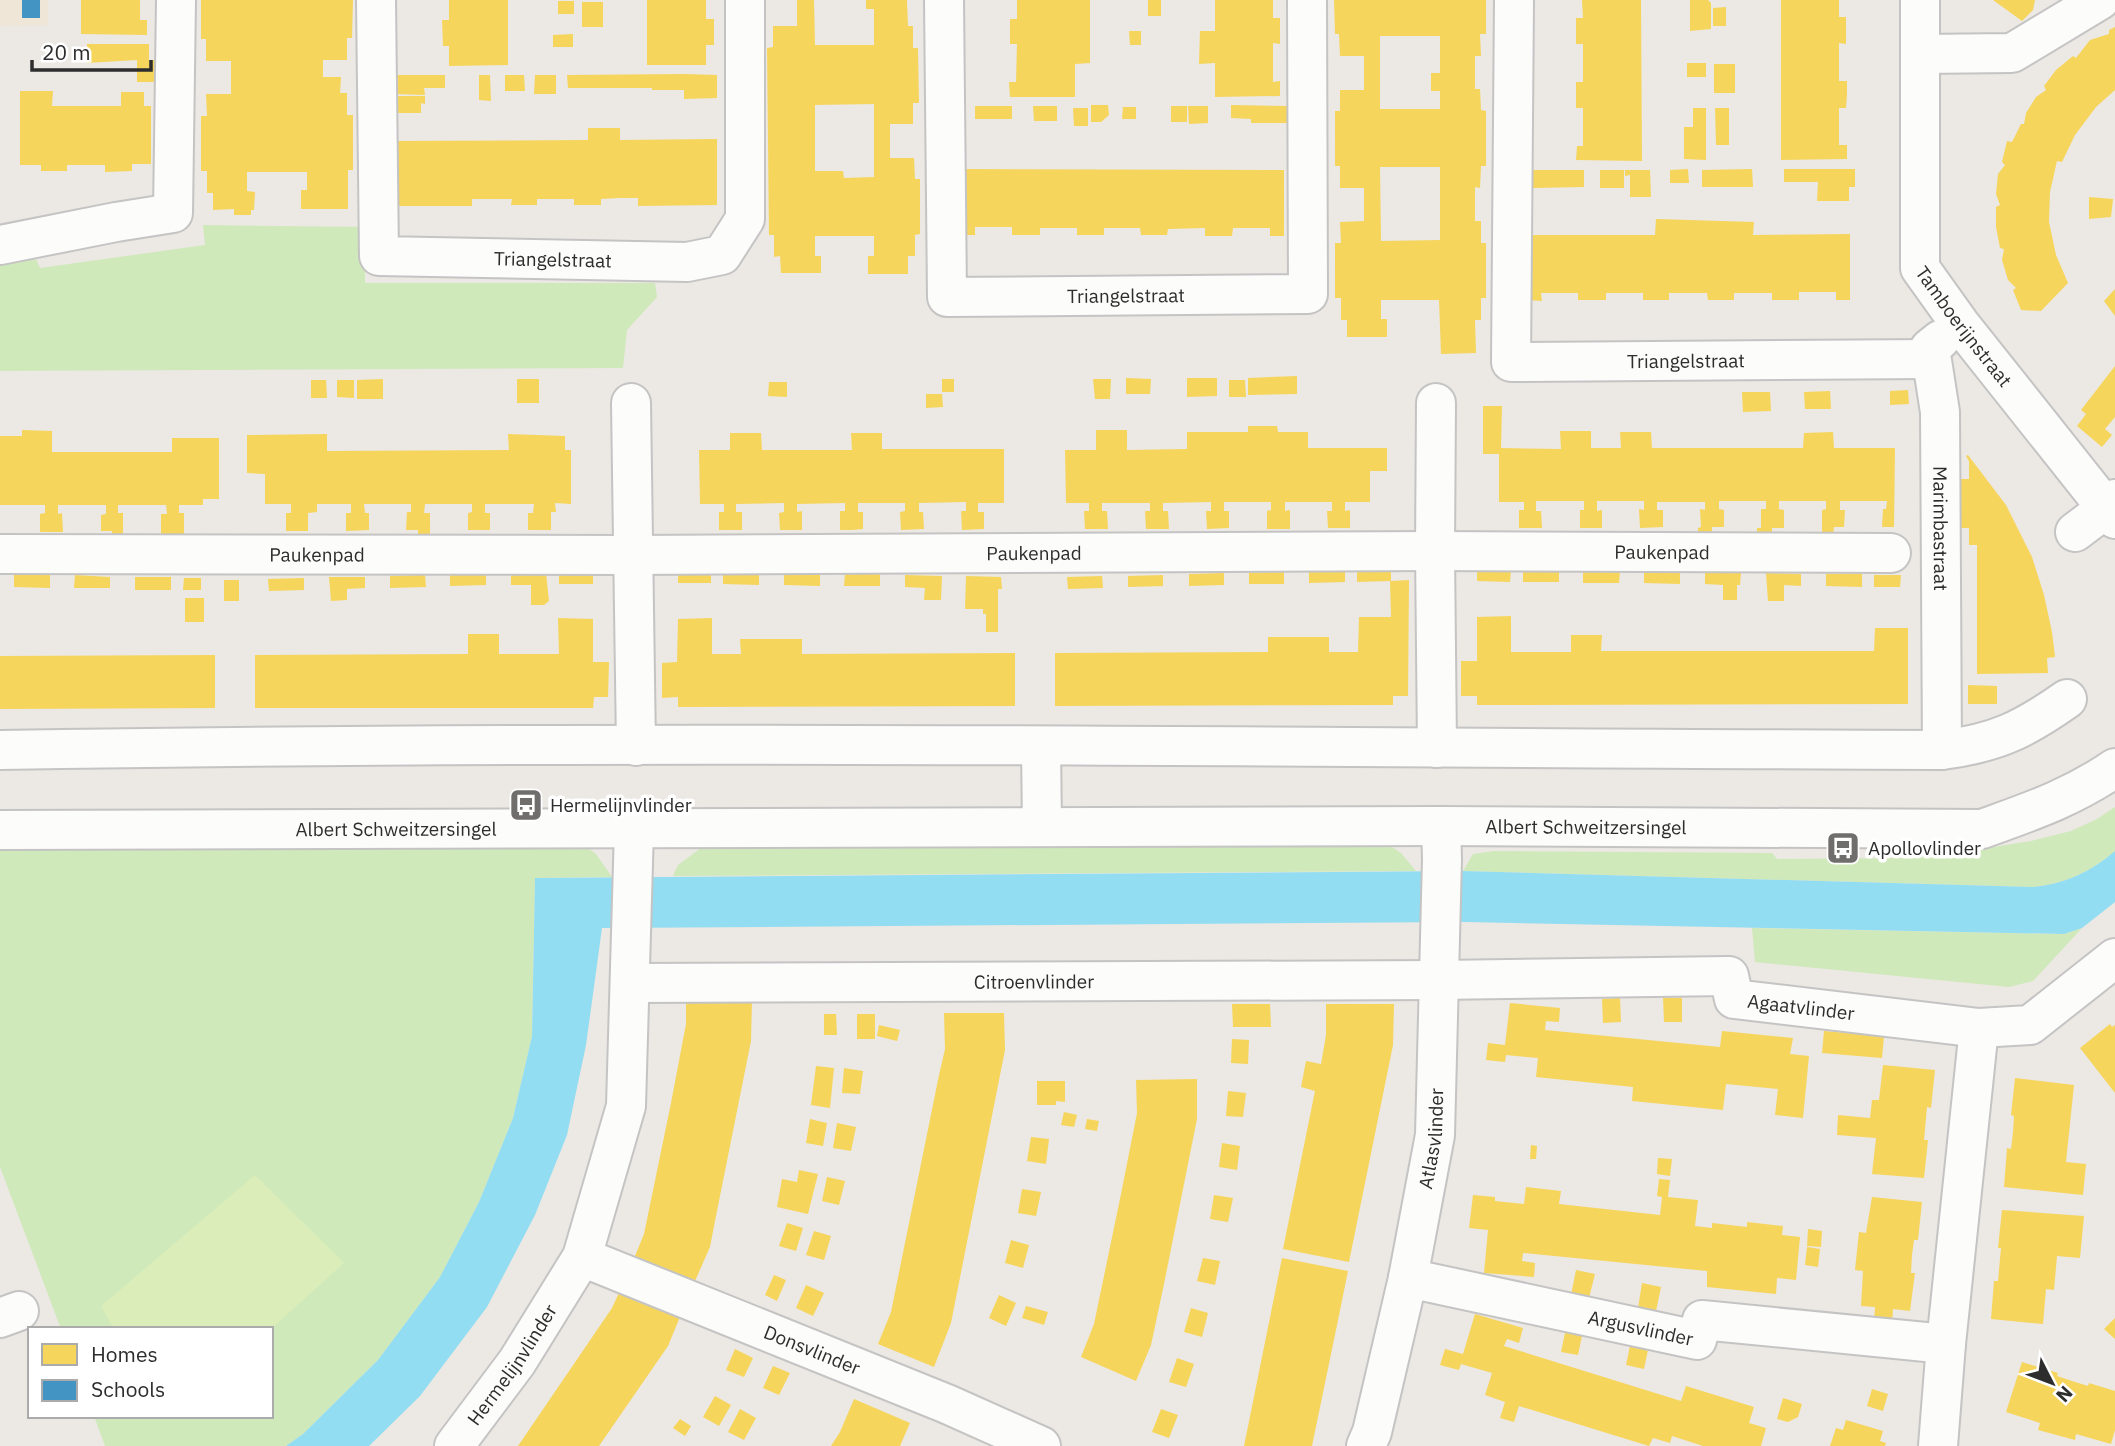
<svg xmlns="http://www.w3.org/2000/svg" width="2115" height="1446" font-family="'IBM Plex Sans',sans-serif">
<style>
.education{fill:#efe6d7}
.green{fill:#cfe9ba}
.pitch{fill:#dbedb8}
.water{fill:#92ddf2}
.homes{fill:#f6d55c;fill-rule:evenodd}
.schools{fill:#4393c3}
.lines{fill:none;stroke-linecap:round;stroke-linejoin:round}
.minor-casing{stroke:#c5c4c4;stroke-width:42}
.tertiary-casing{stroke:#c5c4c4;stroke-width:42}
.minor{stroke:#fcfcfb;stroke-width:38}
.tertiary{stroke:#fcfcfb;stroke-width:38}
.labels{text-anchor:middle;stroke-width:7;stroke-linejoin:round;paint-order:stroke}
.street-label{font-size:19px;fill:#2d2d2d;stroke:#fff}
.poi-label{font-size:19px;fill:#2d2d2d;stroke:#fff;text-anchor:start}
</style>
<rect width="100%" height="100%" fill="#ece8e3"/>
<path class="education" d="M0,0H48V25L0,26Z"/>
<path class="green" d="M203,225L365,227V283H655L657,297L627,330L623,368L0,371V265L36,259L40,268L205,245Z
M2115,807V851C2091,872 2065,884 2033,887L1463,871L1473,854L1494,851L1772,853L1777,859L1921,858L1924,848L1969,851L2031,841L2071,831L2097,819Z
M1383,841L1401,853L1416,871L673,876L678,865L705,845Z
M585,846L596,854L612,877L535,878L532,1036L513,1118L479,1202L440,1277L378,1360L303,1434L286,1446H105L94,1416H271V1329H61L0,1167V849Z
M1752,928L2064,934L2082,928L2033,981L2009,987L1755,962Z"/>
<path class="pitch" d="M255,1175L344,1263L271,1329H114L101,1306Z"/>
<path class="water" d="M2115,851V902L2082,928L2064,934L1466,922L602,928L586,1045L567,1135L535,1215L487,1307L420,1396L369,1446H286L303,1434L378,1360L440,1277L479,1202L513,1118L532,1036L535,878L1463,871L2033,887C2065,884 2091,872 2115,851Z"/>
<path class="homes" d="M81,0H140V20H147V35L81,34Z
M201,0H353L352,38H347V60H323V77H341L340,93H347V115H353V170H348V209H301V190H307V172H247V191L255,192L254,210H251V215H234V209L213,210V193H207V171H201V116H207L206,94H231V61H206V39H201Z
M449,0H508V65L449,66V46H443L442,20H449Z
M647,0H706V19H714V45H706V65H647Z
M797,0H814L815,45H874V9H866V0H907L908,26H913V48H918L919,103H913V124H890V158H914L915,179H920V234L915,235V256H908V274H868V256H874V236H815V256H821V273H781L780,256L774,257V235H769L767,48L773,47V26H797ZM874,104V177L844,178L843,171H815V105Z
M1017,0H1090V63L1075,64V97H1010L1009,82H1016L1017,44H1010V19H1017Z
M1148,0H1161V16H1148Z
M1215,0H1273V18H1280V44L1273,43V82L1280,81V96L1215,97V63L1199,64L1200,31H1215Z
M1334,0H1486V34H1480L1481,56H1475V89H1480L1481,110L1486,111V166H1481L1480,188L1475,187V221H1481V243H1486V298H1481V320H1475L1476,353L1441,354L1439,300H1381V319H1387V337H1347V320H1341V298H1335V243H1341L1340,222L1364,221V188H1340V166H1335V111H1340V90H1364V56H1340L1339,34H1335ZM1380,36H1440V73H1431V91H1440V109H1380ZM1380,167H1440V240L1381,241Z
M1582,0H1641L1642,161L1576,160L1577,146H1583V108H1576V82H1583V44H1576V18H1583Z
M1690,0H1708L1711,3V29L1690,31Z
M1781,0H1839V17H1846V44L1839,43V81H1847V94L1846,108H1839V145H1847V159L1781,160Z
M1993,0H2035L2033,10L2022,21Z
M558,1H574V14H558Z
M582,2H603V27H582Z
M1726,7V26H1713V8Z
M2115,27V90L2096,107L2075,135L2062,162L2057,161L2050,192L2049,222L2056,255L2068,283L2041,311L2021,310L2013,290L2016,288L2008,280L2002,260L2004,249L2000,248L1996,227V207L2000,205L1996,194L1998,174L2005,165L2002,162L2007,141L2012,142L2021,124H2024L2026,113L2036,97L2046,90L2044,86L2056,70L2073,56L2076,58L2090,40L2109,34V30Z
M1129,31H1141V45H1130Z
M573,34V47H553V35Z
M87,44H149V60H156V82H137V60L87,63Z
M1687,63H1706V77H1687Z
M1714,64H1735V93H1714Z
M684,74L717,75V98L684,99V90H652V88H568L567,75Z
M393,75H445V88H424L425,95L393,94Z
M479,75H490L491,101L479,100Z
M505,75H524L525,91H505Z
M535,75H556V94H534Z
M20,91H53L52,106H121V92H144V106H151V164H132V171L105,172V165H67V171H41V165H20Z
M394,96H425V104L421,103V113H392Z
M1091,105H1108L1109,115L1101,122H1091Z
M1231,105L1288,106V123H1251V119L1231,118Z
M975,106H1012V119H975Z
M1033,106H1057V121H1034Z
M1171,106H1187V122H1171Z
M1188,106H1208V123L1189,124Z
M1123,107H1136V119H1122Z
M1073,108H1088V126H1074Z
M1693,108H1706V160L1684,159V127H1693Z
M1715,108H1729V145H1716Z
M588,128H620V140L717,139V205L638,206V198H619L601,199V205H574V199H537V205H511L512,199H472V206H393V141L588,140Z
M960,169L1284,170V236H1270V228H1233L1232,236H1205V228L1168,229L1167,235H1141L1140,228H1104V235H1077V228H1040V235H1012V227H975V235H961Z
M1688,169L1689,183H1670V170Z
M1752,169L1753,187H1702V170Z
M1784,169H1855V187H1849V201H1817L1818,182H1784Z
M1533,170H1584V187L1533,188Z
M1600,170H1624V188H1600Z
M1625,170H1650L1651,197H1630V175L1625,176Z
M2089,197L2113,199L2111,217L2089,219Z
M1656,219L1754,222L1753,235L1850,234V300H1836V292H1799V300H1772V293H1734V300H1708L1707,293H1669V300H1643V293H1606V300H1578V293H1541L1542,301L1527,300V235H1655Z
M2115,289V316L2104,301Z
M2115,366V417L2105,429L2112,435L2102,447L2077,426L2086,414L2081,410Z
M1297,376V394L1248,395V378Z
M1126,378L1151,379L1150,394H1126Z
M1187,378H1217V396L1187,397Z
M383,379V399H357V380Z
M517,379H539V403H517Z
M942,379H954V392H942Z
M1093,379H1111L1110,399H1095Z
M311,380H326L327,398H311Z
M337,380H354V398L337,397Z
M1229,380H1245L1246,397H1229Z
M769,382H787V397L768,396Z
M1908,390L1909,404L1890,405V391Z
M1830,391L1831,409H1805L1804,392Z
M1742,392H1770L1771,411L1743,412Z
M926,394H942L943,407L926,408Z
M1483,406H1502L1501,448L1561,449L1560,431H1591V448H1621L1620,432H1651L1652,448H1803L1804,433L1833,432L1834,448H1895L1894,527H1882L1883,509H1886L1887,501H1840V510H1845L1844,527H1834L1833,537H1822V510L1826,509V501H1779V509L1784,510V528H1772V537H1757V528H1761V509H1766V501H1719V509L1724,510V527H1712V537H1698V528L1701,527L1700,509L1705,510V502H1657V510H1663V527L1640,528L1639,509L1644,510V501H1597V511L1602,510V528H1580V510H1584V501H1536V511H1541L1542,528H1519V510H1524V502H1499V454H1483Z
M1248,426H1277L1278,432H1308V448H1387V471H1370V502H1345V511L1350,510V528H1328L1327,511H1332V502H1285V511L1290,510V529H1267V511L1271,510V502H1224V511H1229V528L1207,529L1206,511H1211V502L1163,503V511H1168L1169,529H1146L1145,511H1150V503H1102V511H1107L1108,529H1085L1084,511H1089V503H1066L1065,450H1096V430H1127V450L1187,449V432H1248Z
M22,430L52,431V452H172V438H219V499H203V505H179V513H184V541L161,542V514H167L166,505H118V513H123V542H111L112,531H101V515L106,514V505H58V514L62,513L63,532H40V514L45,513V505H0V436H22Z
M730,433H761L762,450H852L851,433H882V449H1004V503H978V512H984V529L962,530L961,511H966V502L919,503V512H923L924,529L901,530L900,512L905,511V503H858V512H863V529L852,530H840V511H845V503L797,504V512L802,511V530H780L779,513L784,512V503L736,504V512H742V530H719V512H724V504H700L699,450H730Z
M327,434V451L509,450L508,434L565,436V450H571V504L555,503L556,512H551V530H528V513H533L534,504H485V513H490V530H468V513L472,512V504H425L424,513H430V541H418V530H406L407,512H411V504H364L365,513H369V530L346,531V513H351V504H317V512L308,513V531H286V513H291V504H265V474L247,473V435Z
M1968,455L2006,505L2032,557L2044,595L2052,632L2055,657L2047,658L2048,673L1977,674V545H1969V528H1960V479H1969V461L1966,456Z
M1391,569V581L1409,580L1408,696H1393V705L1055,706V653L1268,652V637H1329V652H1358L1359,617H1391L1390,581L1357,582V570Z
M1477,569L1511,570L1510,582L1477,581Z
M1345,570V582L1309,583V571Z
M1523,570H1559V582H1523Z
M678,571L711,572V583H678Z
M1583,571H1620L1619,583H1583Z
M1644,571L1680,572V584L1644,583Z
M559,572H593V584H559Z
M723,572L759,573V585L723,584Z
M1284,572V584H1249V573Z
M1705,572L1741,573L1740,585H1737V600H1723V585L1705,584Z
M511,573H546L549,601L544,605H531V585H511Z
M784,573L820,574V586L784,585Z
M1224,573V585L1189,586V574Z
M1766,573L1801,574V586L1784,585V601H1768Z
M14,574L50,575V588L14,587Z
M486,574V585L450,586V575Z
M845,574H880V586H844Z
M1826,574H1862V587L1826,586Z
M75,575L110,577V588H74Z
M425,575L426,587L390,588V576Z
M905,575L942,576L941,600H924L925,588L905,587Z
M1163,575V586L1128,587V576Z
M1874,575H1901L1900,587H1874Z
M966,576L1001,577L1002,589H998V632H986V614H983V609H965Z
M1102,576L1103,588L1068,589L1067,577Z
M135,577H171V590H135Z
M329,577H365V588L347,589V600L331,601Z
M184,578H201V590H183Z
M304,578V590L269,591L268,579Z
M224,580H239V601H224Z
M185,598H204V622H185Z
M1511,616V652H1571V635H1602L1601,651H1874L1875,628H1908V704L1477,705V696H1461V661H1477V617Z
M558,618L593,619V662H609L608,697H594L593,708H255V655L468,654V634H499V654H559Z
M712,618V654H741L740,639H802V654L1015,653V706L678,707V697L662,698V663L677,662L678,619Z
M215,655V708L0,709V656Z
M1968,685L1997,686V704H1968Z
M1620,998L1621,1022L1603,1023L1602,999Z
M1663,998H1682V1022H1664Z
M686,1001H752L751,1041L715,1221L710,1247L695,1281L635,1256L644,1234L671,1103L686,1024Z
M1510,1003L1560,1008L1559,1022L1546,1021L1545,1030L1720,1047L1722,1031L1793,1038L1790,1054L1809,1056L1803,1118L1775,1115L1778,1089L1726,1084L1723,1110L1632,1101L1633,1087L1536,1077L1538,1058L1506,1055L1505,1062L1486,1060L1488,1043L1505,1045Z
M1232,1004H1270L1271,1027H1233Z
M1326,1004H1394L1393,1045L1349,1262L1283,1249L1315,1091L1301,1087L1306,1061L1321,1064L1326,1035Z
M944,1013H1004L1005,1050L951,1323L934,1367L878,1344L891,1312L939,1075L945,1049Z
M824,1014H836L837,1035H824Z
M857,1014H875V1039H857Z
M2110,1024L2112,1027L2115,1025V1093L2080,1048Z
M879,1025L900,1030L897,1041L877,1036Z
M1824,1031L1884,1036L1882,1058L1822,1053Z
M1232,1039L1249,1040L1248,1064L1231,1063Z
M1883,1065L1935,1070L1931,1108L1927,1107L1924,1140H1928L1924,1178L1872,1174L1876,1138L1837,1135L1838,1115L1870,1118L1872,1100H1879Z
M816,1066L834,1068L830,1108L811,1105Z
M844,1068L863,1071L860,1094L842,1093Z
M2015,1078L2074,1085L2066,1162L2086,1164L2083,1195L2004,1187L2007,1148L2011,1149L2013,1132L2014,1116L2011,1115Z
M1197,1079V1119L1164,1284L1151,1345L1136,1381L1081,1357L1094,1324L1121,1194L1137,1113L1136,1080Z
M1037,1081H1065V1102L1056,1101V1105H1037Z
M1228,1091L1246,1093L1243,1117L1226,1116Z
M1064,1112L1077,1115L1074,1127L1061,1125Z
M810,1119L827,1123L823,1146L806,1143Z
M1087,1119L1099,1121L1097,1131L1085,1129Z
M837,1123L856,1127L851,1151L833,1148Z
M1031,1137L1049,1139L1046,1164L1027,1161Z
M1222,1143L1240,1146L1237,1170L1219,1167Z
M1531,1145L1537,1146L1536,1159H1530Z
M1658,1158L1672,1159L1670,1176L1657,1174Z
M799,1170L818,1174L808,1214L777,1207L782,1179L797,1182Z
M827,1177L845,1181L839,1205L822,1201Z
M1659,1179L1670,1180L1668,1197L1698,1200L1695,1226L1712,1228V1223L1747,1227V1222L1783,1226L1782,1235L1800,1237L1796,1280L1777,1278L1776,1294L1707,1287V1271L1523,1253L1522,1261L1535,1263L1534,1277L1484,1273L1488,1230L1469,1228L1473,1195L1495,1197V1201L1524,1204L1526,1187L1561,1191L1559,1204L1660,1215L1662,1197L1657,1196Z
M1022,1189L1041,1192L1036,1216L1018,1213Z
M1214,1195L1233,1198L1228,1222L1210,1219Z
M1872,1197L1922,1202L1918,1240H1914L1912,1255L1911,1273H1915L1910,1311L1893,1309L1892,1323L1874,1321L1875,1307L1861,1306L1863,1271L1855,1270L1859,1232L1866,1233Z
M2002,1210L2084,1216L2080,1258L2057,1256L2054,1290L2046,1289L2043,1324L1991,1319L1994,1281H1998L2001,1248H1998Z
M787,1223L803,1228L796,1251L779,1246Z
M1808,1229L1822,1231L1821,1247L1807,1246Z
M814,1231L831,1236L824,1260L806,1255Z
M1011,1240L1029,1245L1023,1268L1005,1263Z
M1807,1247L1820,1249L1818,1267L1805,1265Z
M1203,1258L1220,1261L1215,1285L1197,1281Z
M1282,1258L1348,1271L1337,1325L1312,1446H1244Z
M1576,1270L1595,1274L1589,1298L1571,1295Z
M774,1275L786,1280L777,1301L765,1295Z
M1642,1283L1661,1287L1656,1311L1638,1308Z
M806,1285L824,1293L813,1316L796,1308Z
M622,1286L682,1312L668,1346L599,1446H518L612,1308Z
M999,1295L1016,1303L1006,1326L989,1318Z
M1026,1306L1048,1312L1044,1325L1022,1318Z
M1191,1308L1208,1313L1202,1337L1184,1332Z
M1475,1314L1523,1328L1519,1343L1507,1339L1504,1346L1681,1401L1686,1386L1754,1407L1749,1423L1766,1428L1761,1446H1703L1672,1436L1670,1443L1653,1438L1649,1446L1519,1406L1514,1422L1500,1418L1505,1402L1485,1395L1492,1373L1461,1364L1459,1370L1440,1365L1445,1349L1463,1354Z
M2115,1318V1339L2104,1329Z
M1566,1328L1583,1331L1578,1355L1561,1352Z
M1631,1341L1649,1345L1644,1369L1626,1365Z
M735,1349L753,1358L744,1377L726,1370Z
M1177,1358L1194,1364L1186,1387L1169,1382Z
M2022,1362L2058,1373L2057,1376L2072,1381L2088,1386L2089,1383L2115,1391V1430L2111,1444L2076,1434L2075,1440L2038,1430L2040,1423L2006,1412Z
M773,1366L790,1373L779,1395L763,1388Z
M1872,1389L1888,1394L1883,1411L1867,1406Z
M715,1396L731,1405L719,1426L703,1417Z
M1783,1398L1802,1404L1798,1417L1788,1422L1777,1419Z
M854,1399L910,1423L900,1446H831L840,1432Z
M740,1409L756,1418L744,1440L728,1432Z
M1161,1409L1178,1415L1169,1438L1152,1432Z
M680,1419L691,1426L685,1436L673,1428Z
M1846,1420L1883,1431L1880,1441L1886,1443L1885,1446H1830L1836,1428L1843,1430Z"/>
<path class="schools" d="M22,0H40V18H22Z"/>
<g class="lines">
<defs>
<g id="minor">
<path id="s1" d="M376,0L379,256L687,262L722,255L745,219V0"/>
<path id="s2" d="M944,0L947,297L1308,294L1307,0"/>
<path id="s3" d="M1514,0L1511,362L1931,359"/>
<path id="s4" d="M1920,0V268L1960,324L2115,519"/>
<path d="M1920,54L2012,53L2100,0"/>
<path d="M0,245L116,222L173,213L176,0"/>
<path id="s5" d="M1940,340L1930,348L1940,412L1942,750"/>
<path d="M631,403L636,746"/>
<path d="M1436,403L1435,551L1437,748"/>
<path d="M2075,532L2107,508L2115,499"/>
<path id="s6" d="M0,554L633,555L1435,551L1891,553"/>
<path d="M1041,746L1042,827"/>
<path d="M0,750C647,739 1295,748 1942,750C1996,743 2023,730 2067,699"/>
<path id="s7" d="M630,983L1439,980L1729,976L1734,999L1979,1028L2030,1025L2115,958"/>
<path id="s8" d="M582,1257L947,1404L1041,1446"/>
<path id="s9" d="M1408,1278L1697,1340L1702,1320L1946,1344"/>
<path d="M0,1318L19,1311"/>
<path id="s10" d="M454,1446L517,1362L582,1257L626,1106L634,829"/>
<path id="s11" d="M1366,1446L1372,1432L1408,1278L1435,1135L1442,859L1441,826"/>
<path d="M1938,1446L1946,1344L1979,1028"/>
</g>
<g id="tertiary">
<path id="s12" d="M0,830L1441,826L1982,829C2032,811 2071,798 2115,768"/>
</g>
</defs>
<use href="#minor" class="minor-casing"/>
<use href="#tertiary" class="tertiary-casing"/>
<use href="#minor" class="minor"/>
<use href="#tertiary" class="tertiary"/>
</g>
<defs>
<symbol id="bus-square" viewBox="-11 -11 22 22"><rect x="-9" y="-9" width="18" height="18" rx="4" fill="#706e6d" stroke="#fff"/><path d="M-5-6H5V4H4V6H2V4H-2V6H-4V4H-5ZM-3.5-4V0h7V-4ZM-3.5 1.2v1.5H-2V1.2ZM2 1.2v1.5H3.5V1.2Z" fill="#fff"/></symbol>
</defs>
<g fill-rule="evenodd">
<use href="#bus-square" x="507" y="786" width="38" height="38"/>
<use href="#bus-square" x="1824" y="829" width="38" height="38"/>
</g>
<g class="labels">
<g class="street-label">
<text dy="7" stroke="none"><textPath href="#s1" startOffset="430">Triangelstraat</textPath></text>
<text dy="7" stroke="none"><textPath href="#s2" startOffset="476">Triangelstraat</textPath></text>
<text dy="7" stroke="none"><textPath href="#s4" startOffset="341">Tamboerijnstraat</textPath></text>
<text dy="7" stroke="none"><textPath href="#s3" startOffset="537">Triangelstraat</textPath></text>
<text dy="7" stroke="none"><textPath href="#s5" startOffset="194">Marimbastraat</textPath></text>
<text dy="7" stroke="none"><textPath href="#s6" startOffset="1662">Paukenpad</textPath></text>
<text dy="7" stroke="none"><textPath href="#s6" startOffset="1034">Paukenpad</textPath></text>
<text dy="7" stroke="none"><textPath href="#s6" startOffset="317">Paukenpad</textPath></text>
<text dy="7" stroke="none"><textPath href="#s12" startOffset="1586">Albert Schweitzersingel</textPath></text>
<text dy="7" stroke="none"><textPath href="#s12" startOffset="396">Albert Schweitzersingel</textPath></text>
<text dy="7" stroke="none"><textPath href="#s7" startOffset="404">Citroenvlinder</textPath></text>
<text dy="7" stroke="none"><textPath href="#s7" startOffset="1190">Agaatvlinder</textPath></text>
<text dy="7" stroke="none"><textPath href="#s11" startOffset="315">Atlasvlinder</textPath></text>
<text dy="7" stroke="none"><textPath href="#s9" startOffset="238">Argusvlinder</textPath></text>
<text dy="7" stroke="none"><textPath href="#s8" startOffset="248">Donsvlinder</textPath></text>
<text dy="7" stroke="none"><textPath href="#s10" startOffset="100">Hermelijnvlinder</textPath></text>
</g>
<g class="poi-label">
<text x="550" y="812">Hermelijnvlinder</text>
<text x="1868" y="855">Apollovlinder</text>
</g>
</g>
<rect x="28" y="1327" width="245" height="91" fill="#ffffff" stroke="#ababab" stroke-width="2"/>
<rect x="42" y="1344" width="35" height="21" fill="#f6d55c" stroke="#ababab" stroke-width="2"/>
<text x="91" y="1362" font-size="21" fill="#2d2d2d">Homes</text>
<rect x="42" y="1380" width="35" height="21" fill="#4393c3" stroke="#ababab" stroke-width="2"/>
<text x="91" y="1397" font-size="21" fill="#2d2d2d">Schools</text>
<g transform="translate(2052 1383) rotate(132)" stroke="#ffffff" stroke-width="5" paint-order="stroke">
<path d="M0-5L12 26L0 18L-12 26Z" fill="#2d2d2d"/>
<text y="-10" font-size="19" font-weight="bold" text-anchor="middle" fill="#2d2d2d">N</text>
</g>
<path d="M32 60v10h119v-10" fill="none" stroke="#2d2d2d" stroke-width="3.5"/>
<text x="42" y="60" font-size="21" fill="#2d2d2d" stroke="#ffffff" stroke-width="5" paint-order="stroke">20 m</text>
</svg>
